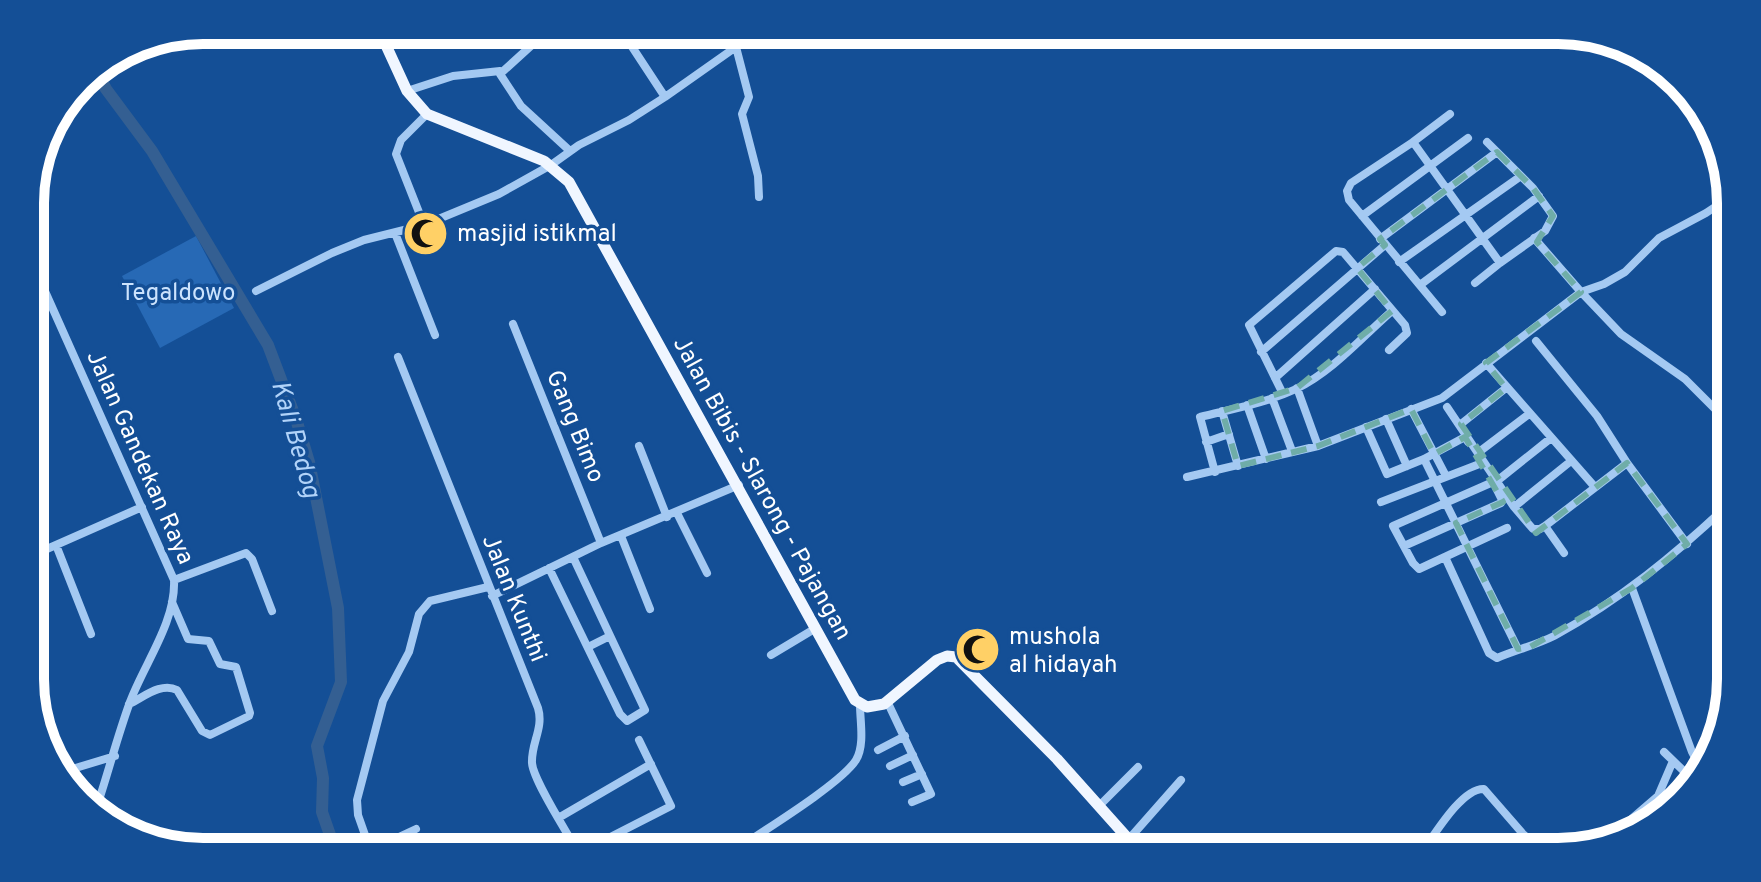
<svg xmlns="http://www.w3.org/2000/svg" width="1761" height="882" font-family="Overpass,sans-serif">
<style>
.green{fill:#2769b5}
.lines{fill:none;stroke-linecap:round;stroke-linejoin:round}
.river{stroke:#345f92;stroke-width:12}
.minor{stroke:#a4c9f2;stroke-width:8}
.major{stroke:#f0f6ff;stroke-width:11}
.marked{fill:none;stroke:#6fada8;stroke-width:6;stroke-dasharray:16 10;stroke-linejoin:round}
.labels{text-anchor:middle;stroke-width:7;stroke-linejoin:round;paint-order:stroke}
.poi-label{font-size:24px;fill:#fff;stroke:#144f96;text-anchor:start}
.park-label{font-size:24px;fill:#cce3fd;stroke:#144f96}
.street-label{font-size:24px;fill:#fff;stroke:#144f96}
.water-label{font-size:26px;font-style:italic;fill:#b1d3f9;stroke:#144f96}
.rim{fill:none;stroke:#fff;stroke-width:10}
</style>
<rect width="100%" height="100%" fill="#144f96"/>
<path class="green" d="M196,236L234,308L160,348L122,276Z"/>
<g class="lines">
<path class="river" d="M95,69L106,89L152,151L268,345L296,419L309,462L338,608L341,682L317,746L323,778L322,812L336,852"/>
<path class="minor" d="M542,30L544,34L500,74L521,106L570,151
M621,30L665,97
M758,31L760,30
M382,38L403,30
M736,47L749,97L742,114L758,176L759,197
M407,91L453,76L500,71
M1413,142L1450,114
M1362,216L1468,138
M424,225L396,154L401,140L427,114
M395,233L435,335
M1380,239L1497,152
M31,260L174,580C176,622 144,664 130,702C117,737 108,774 96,809
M1399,262L1521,176
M1475,283L1500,263
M1420,285L1539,196
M256,291L332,253L364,240L424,225L499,194L551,165L579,145L629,120L665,97L753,35
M1581,292L1621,334L1685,379L1730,424
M1581,292L1604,284L1625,272L1659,238L1706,213L1730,197
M1442,312L1349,200L1347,191L1351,183L1413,142L1500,263L1545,231L1553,216L1533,188L1487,142
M513,324L601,543
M1536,341L1597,416L1627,463
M1261,352L1385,245
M398,357L538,708C544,728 531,743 532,763C533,780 568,834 578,852
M1486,363L1594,486
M1275,378L1375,289
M1297,388L1318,446
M1283,394L1249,325L1336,251L1343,252L1405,325L1407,333L1389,350
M1272,398L1292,451
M1247,405L1266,459
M1447,407L1514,507L1533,529H1540L1545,526L1627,463L1687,544
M1411,409L1446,476
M1222,411L1238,466
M1386,419L1407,466
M1461,424L1506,388
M1366,427L1387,474L1424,459L1465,437L1468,442
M1206,442L1229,434
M639,446L667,517
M1479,452L1529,414
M1424,459L1518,649
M1215,472L1200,417C1232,409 1266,403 1296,389C1332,372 1362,337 1392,311
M1187,477L1318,446L1442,398L1581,292L1534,238
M1497,481L1551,438
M1493,482L1393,526L1413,563L1419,569L1507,528
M1381,502L1482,463
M1514,507L1571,461
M677,513L707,573
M31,522L39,552
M1545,526L1564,553
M621,536L650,609
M56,545L91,634
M1404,546L1501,503L1502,500L1496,488
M31,556L142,507
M1445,557L1489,653L1497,658C1516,650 1536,645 1554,636C1620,600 1676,554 1730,503
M549,568L620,714L627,721L645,710L573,557
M174,580L246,553L252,559L272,611
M1632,588L1692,752L1701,769
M492,596L601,543L739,485
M31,624L38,642
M588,647L610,636
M771,655L816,628
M32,683L69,770L115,756
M887,701L931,794L912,802
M129,704C144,697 161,682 177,690L202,731L210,735L249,716L250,713L236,667L220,664L209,641L188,639L172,602
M878,750L905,736
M1664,752L1692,779
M890,766L913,755
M903,782L922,774
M1100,805L1138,767
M560,817L651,764
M1620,834L1629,821L1658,796L1673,761
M1129,839L1181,780
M371,850L416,829
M371,852L358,815L357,800L383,701L409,652L419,614L430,601L488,587
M552,852L571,840
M581,852L671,806L639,740
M732,852C760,833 841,784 856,760C865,745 860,721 860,705
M1422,852C1435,834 1462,788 1484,789L1523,834L1544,852"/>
<path class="major" d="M379,30L407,91L427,114L544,161L569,182L855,700L867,707L884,704L937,660L947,656L956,657L1057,759L1140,852"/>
</g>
<path class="marked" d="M1497,152L1533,188L1553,216L1537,242L1581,292L1486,363L1506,388L1461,424L1536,533L1627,463L1687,544L1632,588L1530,647L1518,649L1456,523L1503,502L1465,437L1434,454L1411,409L1318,446L1238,466L1222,411L1297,388L1392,311L1357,268L1385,245L1380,239Z"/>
<defs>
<symbol id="mosque-disc" viewBox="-11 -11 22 22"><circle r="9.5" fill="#ffd066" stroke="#144f96"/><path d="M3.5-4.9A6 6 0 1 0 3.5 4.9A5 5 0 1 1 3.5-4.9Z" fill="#111"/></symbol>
</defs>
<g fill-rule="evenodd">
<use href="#mosque-disc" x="400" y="208" width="51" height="51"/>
<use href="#mosque-disc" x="952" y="624" width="51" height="51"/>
</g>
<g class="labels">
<g class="poi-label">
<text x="457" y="241">masjid istikmal</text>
<text x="1009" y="644">mushola<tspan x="1009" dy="28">al hidayah</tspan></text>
</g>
<g class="park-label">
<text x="178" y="300">Tegaldowo</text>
</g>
<g class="street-label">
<text transform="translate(576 426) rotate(68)" y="8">Gang Bimo</text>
<text transform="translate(141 457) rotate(66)" y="8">Jalan Gandekan Raya</text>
<text transform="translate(763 488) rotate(61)" y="8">Jalan Bibis - Slarong - Pajangan</text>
<text transform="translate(515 598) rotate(68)" y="8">Jalan Kunthi</text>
</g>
<g class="water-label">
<text transform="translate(297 439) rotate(74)" y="9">Kali Bedog</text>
</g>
</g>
<path d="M0 0H1761V882H0ZM203 44H1558A159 159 0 0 1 1717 203V679A159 159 0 0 1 1558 838H203A159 159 0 0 1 44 679V203A159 159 0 0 1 203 44Z" fill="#144f96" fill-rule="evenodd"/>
<path class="rim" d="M203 44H1558A159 159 0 0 1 1717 203V679A159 159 0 0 1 1558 838H203A159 159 0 0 1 44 679V203A159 159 0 0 1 203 44Z"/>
</svg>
